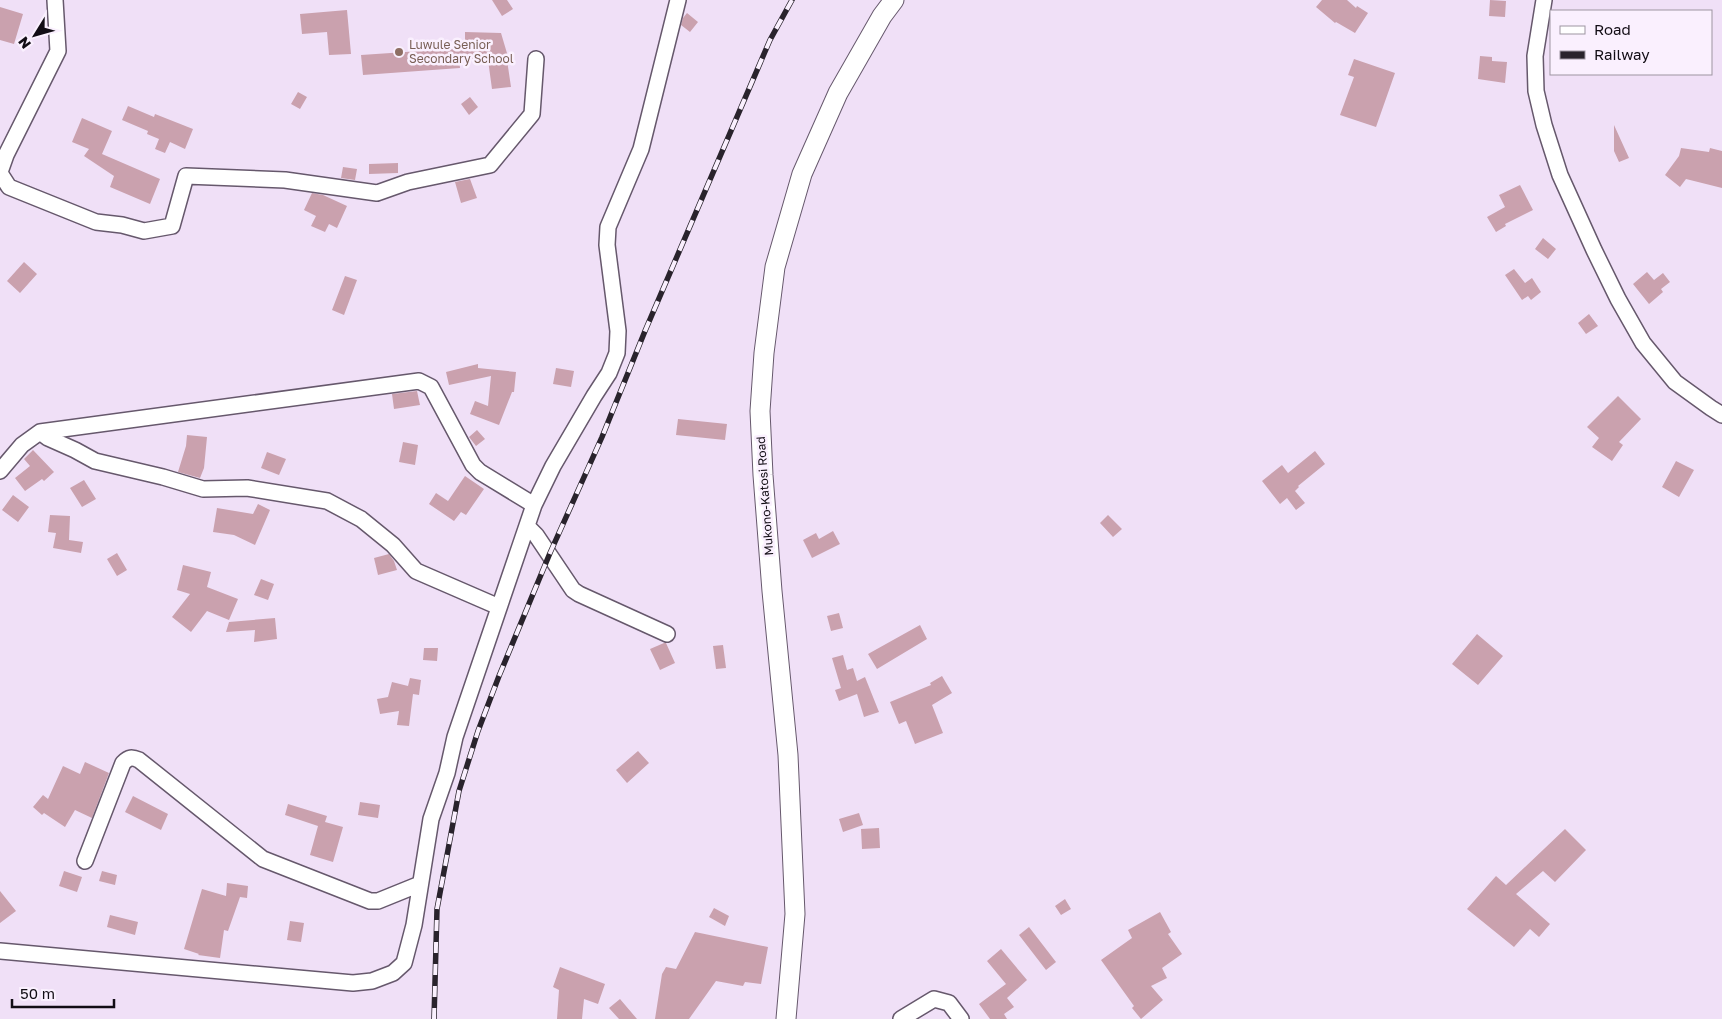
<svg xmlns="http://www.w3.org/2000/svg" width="1722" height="1019" font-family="'Golos Text',sans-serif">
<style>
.building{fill:#caa1ae}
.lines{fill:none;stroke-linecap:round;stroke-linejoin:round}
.minor-casing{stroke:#66586c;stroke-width:18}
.major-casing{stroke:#66586c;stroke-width:21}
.minor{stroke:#fff;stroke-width:15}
.major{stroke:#fff;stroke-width:19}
.rail-casing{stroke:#29232c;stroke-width:5.5}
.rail{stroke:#faf0fe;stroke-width:4;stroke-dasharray:11;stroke-linecap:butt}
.education-dot{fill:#8d6e63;stroke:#faf0fe;stroke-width:2}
.labels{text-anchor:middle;stroke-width:5;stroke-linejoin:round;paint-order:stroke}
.education-label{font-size:12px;fill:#785e54;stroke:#faf0fe;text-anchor:start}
.street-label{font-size:12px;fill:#120d15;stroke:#faf0fe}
</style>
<rect width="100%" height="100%" fill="#f0e0f7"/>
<path class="building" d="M492,0H507L513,9L502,16Z
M1322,0H1347L1356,8L1357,6L1368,13L1355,33L1336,22L1335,23L1316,7Z
M1490,0L1506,1L1505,17L1489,16Z
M0,7L23,14L14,44L0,40Z
M347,10L351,54L329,55L327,32L302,34L300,14Z
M687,13L698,22L690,32L681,25L683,18Z
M465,32L501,33L509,60H507L511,87L492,89L488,60L459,59L460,68L363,75L361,55L465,48Z
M1480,56L1492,57V61L1507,62L1505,83L1478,79Z
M1354,59L1395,73L1376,127L1340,115L1354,77L1348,75Z
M298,92L307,97L300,109L291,104Z
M470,97L478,107L469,115L461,104Z
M128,106L154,117L155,114L193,129L185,149L170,142L165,153L155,149L159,139L147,134L148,131L122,120Z
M82,118L112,131L102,154L160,179L150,204L110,187L114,176L84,156L89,149L72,142Z
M1614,125L1629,158L1619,162L1614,151Z
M1681,148L1709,152L1710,148L1722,151V188L1686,179L1680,187L1665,175L1679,156Z
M398,163V173L369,174V164Z
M343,167L357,169L355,180L341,178Z
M470,179L477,198L461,203L455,182Z
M1520,185L1533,210L1505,224L1506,226L1496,232L1487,217L1505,207L1499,195Z
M312,193L323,195L347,206L337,228L329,224L325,232L311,226L316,216L304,210Z
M1543,238L1556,249L1548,259L1535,249Z
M24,262L37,274L20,293L7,281Z
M1514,269L1525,283L1532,278L1541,292L1531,300L1528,296L1522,300L1505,275Z
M1647,272L1654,280L1663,273L1670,282L1661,289L1663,292L1649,304L1633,284Z
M345,276L357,280L344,315L332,310Z
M1589,314L1598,326L1586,334L1578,323Z
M478,364V368L516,372L514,392H512L499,425L470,414L475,401L488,406L491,376L449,385L446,372Z
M556,368L574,371L571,387L553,384Z
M417,391L420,405L394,409L392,394Z
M1618,396L1641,419L1619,442L1623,445L1612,461L1592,447L1599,438L1587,427Z
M678,419L727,424L725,440L676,435Z
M477,430L485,439L476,446L469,437Z
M187,435L207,437L204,468L200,478L178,472L186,446Z
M403,442L418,445L415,465L399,462Z
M33,450L54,472L44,481L42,479L25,491L15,478L30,466L24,459Z
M1315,451L1325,464L1298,486L1299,487L1295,491L1305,503L1296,510L1287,498L1280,504L1262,481L1282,465L1288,473Z
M267,452L286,459L279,475L261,468Z
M1676,461L1694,470L1679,497L1662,487Z
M465,476L484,489L466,515L461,512L454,521L429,504L436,493L448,501Z
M84,480L96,499L82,507L70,488Z
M13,495L29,507L18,522L2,510Z
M258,504L270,510L255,545L234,535L213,532L217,508L253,514Z
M50,515L70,516L69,540L83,542L81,553L53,548L56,533L48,532Z
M1108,515L1122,529L1113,537L1100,523Z
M833,531L840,544L812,558L803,540L816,533L819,539Z
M117,553L127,570L117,576L107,559Z
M389,554L394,561L397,570L378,575L374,558Z
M183,565L211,572L207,587L238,599L229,620L207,611L191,632L172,617L190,594L177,590Z
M261,579L274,584L268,600L254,595Z
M839,613L843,628L831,631L827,616Z
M275,618L277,639L254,642L255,630L226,632L229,622Z
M920,625L927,639L877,669L868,654Z
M1477,634L1503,656L1478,685L1452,664Z
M664,643H666L675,663L660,670L650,649Z
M723,645L726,668L716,669L713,646Z
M424,648H438L437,661L423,660Z
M843,655L847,670L853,668L857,681L865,677L879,712L864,717L857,694L839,701L835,690L841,688L832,658Z
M942,676L952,693L932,705L943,733L915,744L906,721L899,724L890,702L931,685L930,683Z
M410,678L421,680L419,695L413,694L409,726L397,725L399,711L380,714L377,699L388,697L392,682L408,686Z
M638,751L649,763L627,783L616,770Z
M85,762L109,773L92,818L75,810L65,827L44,813L42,815L33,807L43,795L48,799L63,766L80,774Z
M133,796L168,814L161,830L125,812Z
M360,802L380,805L378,818L358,815Z
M288,804L327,816L325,822L343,827L333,862L310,855L318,826L285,815Z
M859,813L863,825L843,832L839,819Z
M879,828L880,848L862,849L861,829Z
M1565,829L1586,850L1555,882L1543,871L1516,894L1550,924L1539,937L1530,929L1514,947L1467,909L1496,876L1506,885Z
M64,871L82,877L77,892L59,886Z
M102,871L117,875L115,885L99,881Z
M227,883L248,886L247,898L240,897L228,931L224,930L220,958L198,955L199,954L184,949L202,889L226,896Z
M0,891L16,911L0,923Z
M1065,899L1071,909L1061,915L1055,906Z
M714,908L729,916L725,926L709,917Z
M1160,912L1171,932L1168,934L1182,954L1162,968L1167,978L1151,986L1163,1000L1141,1019L1132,1008L1134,1006L1101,960L1132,938L1128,930Z
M110,915L138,922L135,935L107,927Z
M290,921L304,923L301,942L287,940Z
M1029,927L1056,962L1046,970L1019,935Z
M695,932L768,947L761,984L745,982L743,986L716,981L689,1019H655L662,974L666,967L676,969Z
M1001,949L1027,980L1007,998L1014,1007L1004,1014L1007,1019H990L979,1004L1006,984L987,961Z
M560,967L605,984L598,1004L584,999L582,1019H557L559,990L553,987Z
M620,999L637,1019H619L609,1008Z"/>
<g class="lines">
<defs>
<path id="minor" d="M1544,0L1535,56L1536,91L1544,125L1560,175L1594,250L1618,299L1643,343L1675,382L1711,408L1722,415
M0,172L6,155L58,51L55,0
M0,173L9,187L96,222L122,225L144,231L172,226L186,176L285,180L377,193L408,182L490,165L532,114L536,59
M40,432L48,438L75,450L95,461L163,477L203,489L247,488L327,501L361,519L393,545L416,571L499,607
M0,471L22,445L40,432L419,381L431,387L473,465L480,472L534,505
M527,526L536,535L573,590L579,594L667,634
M85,861L123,763C129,757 132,757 139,760L263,859L370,901H378L420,884
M0,951L353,983L372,981L393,973L404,963L414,925L431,819L447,773L455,737L534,505L553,466L594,396L609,373L617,353L618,331L607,245L608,227L641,149L678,0
M901,1019L934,999L949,1003L961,1019"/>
<path id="major" d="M786,1019L795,914L788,755L772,591L763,475L760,411L764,353L775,267L802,174L838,93L882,16L894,0"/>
</defs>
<use href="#minor" class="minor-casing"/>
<use href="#major" class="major-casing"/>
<use href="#minor" class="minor"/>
<use href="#major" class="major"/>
<defs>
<path id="rail" d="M434,1019L437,909L459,791L478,731L499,676L550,553L602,437L645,331L770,40L792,0"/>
</defs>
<use href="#rail" class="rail-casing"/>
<use href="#rail" class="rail"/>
</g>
<circle class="education-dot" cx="399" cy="52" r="5"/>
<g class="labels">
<g class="education-label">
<text x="409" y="49">Luwule Senior<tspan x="409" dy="14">Secondary School</tspan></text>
</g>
<g class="street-label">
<text transform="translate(765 496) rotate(-94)" y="4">Mukono-Katosi Road</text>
</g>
</g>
<rect x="1550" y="10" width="162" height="65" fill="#faf0fe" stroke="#9d95a1"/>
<rect x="1560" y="26" width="25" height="8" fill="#ffffff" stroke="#9d95a1"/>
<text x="1594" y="35" font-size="15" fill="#120d15">Road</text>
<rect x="1560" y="51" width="25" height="8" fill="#29232c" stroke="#9d95a1"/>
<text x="1594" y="60" font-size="15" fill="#120d15">Railway</text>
<g transform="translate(35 35) rotate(233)" stroke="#faf0fe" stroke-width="4" paint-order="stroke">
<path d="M0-4L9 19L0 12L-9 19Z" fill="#120d15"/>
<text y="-8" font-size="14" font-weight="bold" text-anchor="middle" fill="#120d15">N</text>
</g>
<path d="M12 999v8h102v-8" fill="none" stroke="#120d15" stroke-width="2.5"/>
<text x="20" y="999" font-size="15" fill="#120d15" stroke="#faf0fe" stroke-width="4" paint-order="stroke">50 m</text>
</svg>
